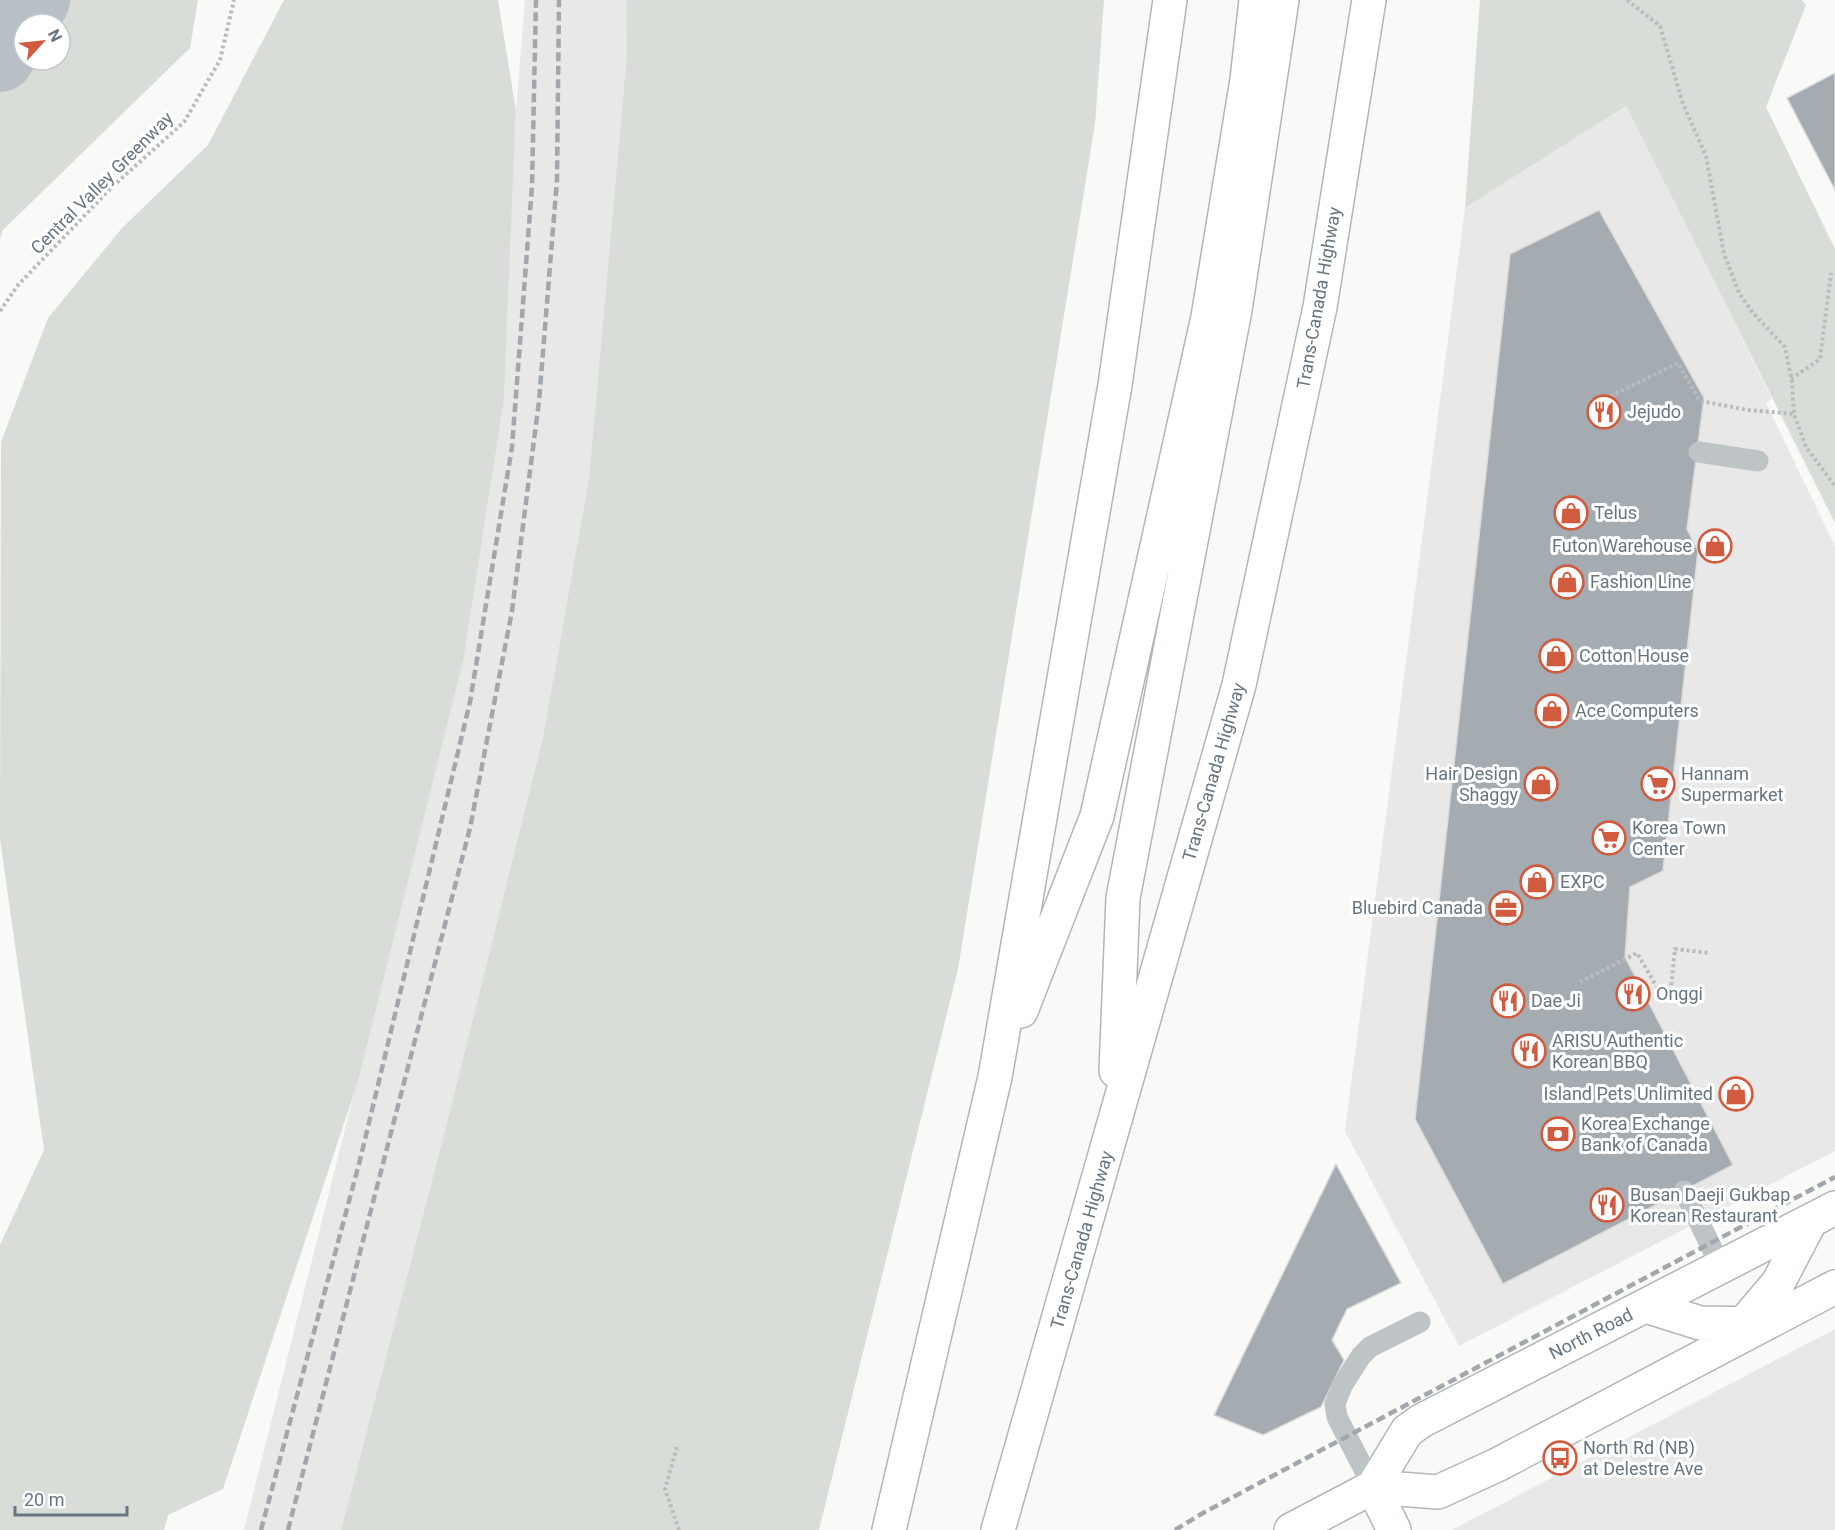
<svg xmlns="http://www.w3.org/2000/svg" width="1835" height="1530" font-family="Roboto,sans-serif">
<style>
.built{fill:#e7e8e7}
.green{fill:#d9ddd7;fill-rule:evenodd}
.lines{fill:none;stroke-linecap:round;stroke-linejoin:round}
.river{stroke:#b7c1c5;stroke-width:68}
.building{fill:#a4acb2;stroke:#dbdbd9;stroke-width:1.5}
.secondary-casing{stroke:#b1b7bb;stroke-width:36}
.highway-casing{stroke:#b2b6ba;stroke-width:36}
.path{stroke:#b9bcbf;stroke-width:4;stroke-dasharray:3 3;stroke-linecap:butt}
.lane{stroke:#bec3c6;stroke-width:21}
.secondary{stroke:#fff;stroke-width:33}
.highway{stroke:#fff;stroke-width:33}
.rail{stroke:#a1a7ac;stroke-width:4.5;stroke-dasharray:9 4.5;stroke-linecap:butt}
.labels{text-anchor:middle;stroke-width:6;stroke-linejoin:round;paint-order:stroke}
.street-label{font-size:18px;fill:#66757f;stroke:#fff}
.poi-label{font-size:18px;fill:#66757f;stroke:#fff;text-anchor:start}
</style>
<rect width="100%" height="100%" fill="#f9f9f7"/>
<path class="built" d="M525,0H626L627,52L589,478L543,737L450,1111L341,1530H244L464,657L504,400L516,111Z
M1626,106L1772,399L1766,403L1835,546V1151L1459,1346L1345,1131L1465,208Z
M1835,1329V1530H1452Z"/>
<path class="green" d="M0,0H198L190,48L3,230L0,239ZM24,24H60V60H24Z
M284,0H498L516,111L504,400L464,657L358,1081L223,1489L168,1515L164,1530H0V1245L44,1150L0,839L1,442L48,318L122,228L208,145Z
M626,0H1104L1095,124L958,969L819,1530H341L450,1111L543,737L589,478L627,52Z
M1480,0H1802L1806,5L1766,107L1835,249V523L1626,106L1465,208Z"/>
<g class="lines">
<path class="river" d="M0,58L36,0"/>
</g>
<path class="building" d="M1835,73V190L1787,98Z
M1599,210L1704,398L1687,529L1698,551L1663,871L1630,887L1625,957L1733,1165L1503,1284L1415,1119L1510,254Z
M1336,1164L1401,1283L1347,1309L1332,1340L1344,1360L1321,1407L1263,1435L1214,1415Z"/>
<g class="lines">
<defs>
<path id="secondary" d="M1646,1306L1700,1323L1762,1324
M1738,1336L1745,1322L1778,1283L1810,1222
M1373,1487L1438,1492L1497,1465L1835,1287
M1373,1487L1394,1530
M1291,1530L1373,1487L1407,1431L1421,1421L1835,1208"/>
<path id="highway" d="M1021,1011L1097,816L1208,317L1247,80L1256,0
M1116,1071L1123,898L1235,310L1282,0
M889,1530L995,1077L1115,385L1170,0
M998,1530L1239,685L1320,307L1369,0"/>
</defs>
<use href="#secondary" class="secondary-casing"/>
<use href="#highway" class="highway-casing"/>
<path class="path" d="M1627,0L1660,26L1683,104L1706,156L1724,254L1739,293L1753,313L1785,347L1792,382L1794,414L1806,447L1835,486
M0,311L18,285L111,188L184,122L220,60L234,0
M1791,379L1820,359L1831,273
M1594,404L1678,363L1700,401L1748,410L1794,414
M1580,982L1637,953L1661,994L1671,988L1675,949L1710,953
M677,1447L665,1489L679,1530"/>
<path class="lane" d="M1699,452L1758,461
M1684,1191L1721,1267
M1373,1487L1337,1417L1335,1404L1342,1386L1361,1356L1370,1347L1420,1322"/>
<use href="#secondary" class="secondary"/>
<use href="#highway" class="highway"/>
<path class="rail" d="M261,1530L360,1160L470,702L512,447L532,186L536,0
M288,1530L470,828L512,611L539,401L557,180L559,0
M1175,1530L1203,1513L1835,1177"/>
</g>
<defs>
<symbol id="restaurant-ring" viewBox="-11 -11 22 22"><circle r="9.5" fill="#fff" stroke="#d15b3f" stroke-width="1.5"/><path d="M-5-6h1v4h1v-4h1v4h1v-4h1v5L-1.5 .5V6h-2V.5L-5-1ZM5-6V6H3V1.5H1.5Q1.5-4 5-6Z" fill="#d15b3f"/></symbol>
<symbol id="shop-ring" viewBox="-11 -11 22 22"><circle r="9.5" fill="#fff" stroke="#d15b3f" stroke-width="1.5"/><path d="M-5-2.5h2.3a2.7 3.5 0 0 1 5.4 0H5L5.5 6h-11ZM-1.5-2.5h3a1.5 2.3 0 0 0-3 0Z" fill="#d15b3f"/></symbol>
<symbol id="supermarket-ring" viewBox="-11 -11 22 22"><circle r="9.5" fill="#fff" stroke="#d15b3f" stroke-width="1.5"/><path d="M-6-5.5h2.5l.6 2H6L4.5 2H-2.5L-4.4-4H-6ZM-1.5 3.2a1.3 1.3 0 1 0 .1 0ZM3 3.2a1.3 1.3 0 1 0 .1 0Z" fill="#d15b3f"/></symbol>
<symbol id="office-ring" viewBox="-11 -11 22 22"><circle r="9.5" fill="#fff" stroke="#d15b3f" stroke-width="1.5"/><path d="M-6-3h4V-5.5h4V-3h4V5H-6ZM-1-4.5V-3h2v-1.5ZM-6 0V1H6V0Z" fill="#d15b3f"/></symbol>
<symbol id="bank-ring" viewBox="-11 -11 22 22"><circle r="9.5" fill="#fff" stroke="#d15b3f" stroke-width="1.5"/><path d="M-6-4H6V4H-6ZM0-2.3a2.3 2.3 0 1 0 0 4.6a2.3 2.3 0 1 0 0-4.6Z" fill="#d15b3f"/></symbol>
<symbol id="bus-ring" viewBox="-11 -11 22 22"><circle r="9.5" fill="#fff" stroke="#d15b3f" stroke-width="1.5"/><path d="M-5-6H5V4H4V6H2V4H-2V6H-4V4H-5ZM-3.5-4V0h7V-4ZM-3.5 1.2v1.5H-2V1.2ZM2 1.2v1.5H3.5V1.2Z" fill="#d15b3f"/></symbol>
</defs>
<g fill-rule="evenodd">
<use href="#restaurant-ring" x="1585" y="393" width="38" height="38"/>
<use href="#shop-ring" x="1552" y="494" width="38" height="38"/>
<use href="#shop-ring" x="1696" y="527" width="38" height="38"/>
<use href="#shop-ring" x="1548" y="563" width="38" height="38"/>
<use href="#shop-ring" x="1537" y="637" width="38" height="38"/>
<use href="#shop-ring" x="1533" y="692" width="38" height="38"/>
<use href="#shop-ring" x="1522" y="765" width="38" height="38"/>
<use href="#supermarket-ring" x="1639" y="765" width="38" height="38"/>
<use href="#supermarket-ring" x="1590" y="819" width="38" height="38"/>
<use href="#shop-ring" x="1518" y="863" width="38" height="38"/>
<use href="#office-ring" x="1487" y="889" width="38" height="38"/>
<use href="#restaurant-ring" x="1614" y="975" width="38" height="38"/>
<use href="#restaurant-ring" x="1489" y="982" width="38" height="38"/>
<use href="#restaurant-ring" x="1510" y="1032" width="38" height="38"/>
<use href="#shop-ring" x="1717" y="1075" width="38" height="38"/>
<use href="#bank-ring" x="1539" y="1115" width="38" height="38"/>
<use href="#restaurant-ring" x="1588" y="1186" width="38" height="38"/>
<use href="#bus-ring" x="1541" y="1439" width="38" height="38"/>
</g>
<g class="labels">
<g class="street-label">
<text transform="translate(102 183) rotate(-45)" y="6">Central Valley Greenway</text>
<text transform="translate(1319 298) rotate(-80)" y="6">Trans-Canada Highway</text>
<text transform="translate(1214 772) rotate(-74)" y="6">Trans-Canada Highway</text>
<text transform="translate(1082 1240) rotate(-74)" y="6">Trans-Canada Highway</text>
<text transform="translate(1591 1334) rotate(-27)" y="6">North Road</text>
</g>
<g class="poi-label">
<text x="1627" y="418">Jejudo</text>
<text x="1594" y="519">Telus</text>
<text x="1692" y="552" text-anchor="end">Futon Warehouse</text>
<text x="1590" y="588">Fashion Line</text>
<text x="1579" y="662">Cotton House</text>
<text x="1575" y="717">Ace Computers</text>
<text x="1518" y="780" text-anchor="end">Hair Design<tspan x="1518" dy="21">Shaggy</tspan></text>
<text x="1681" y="780">Hannam<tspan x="1681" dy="21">Supermarket</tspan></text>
<text x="1632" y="834">Korea Town<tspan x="1632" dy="21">Center</tspan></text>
<text x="1560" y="888">EXPC</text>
<text x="1483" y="914" text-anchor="end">Bluebird Canada</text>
<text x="1656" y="1000">Onggi</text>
<text x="1531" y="1007">Dae Ji</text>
<text x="1552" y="1047">ARISU Authentic<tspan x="1552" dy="21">Korean BBQ</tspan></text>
<text x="1713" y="1100" text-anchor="end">Island Pets Unlimited</text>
<text x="1581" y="1130">Korea Exchange<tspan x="1581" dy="21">Bank of Canada</tspan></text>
<text x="1630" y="1201">Busan Daeji Gukbap<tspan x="1630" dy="21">Korean Restaurant</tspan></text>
<text x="1583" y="1454">North Rd (NB)<tspan x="1583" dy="21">at Delestre Ave</tspan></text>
</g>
</g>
<g transform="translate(42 42) rotate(63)"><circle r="28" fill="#ffffff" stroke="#c2c8cc" stroke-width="1.5"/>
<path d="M0-4.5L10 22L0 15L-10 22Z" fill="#d15b3f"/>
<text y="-9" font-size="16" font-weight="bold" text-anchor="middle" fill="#66757f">N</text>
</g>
<path d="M15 1506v9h112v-9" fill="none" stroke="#66757f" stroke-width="3"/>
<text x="24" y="1506" font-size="18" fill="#66757f" stroke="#ffffff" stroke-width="4.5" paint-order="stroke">20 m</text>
</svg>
